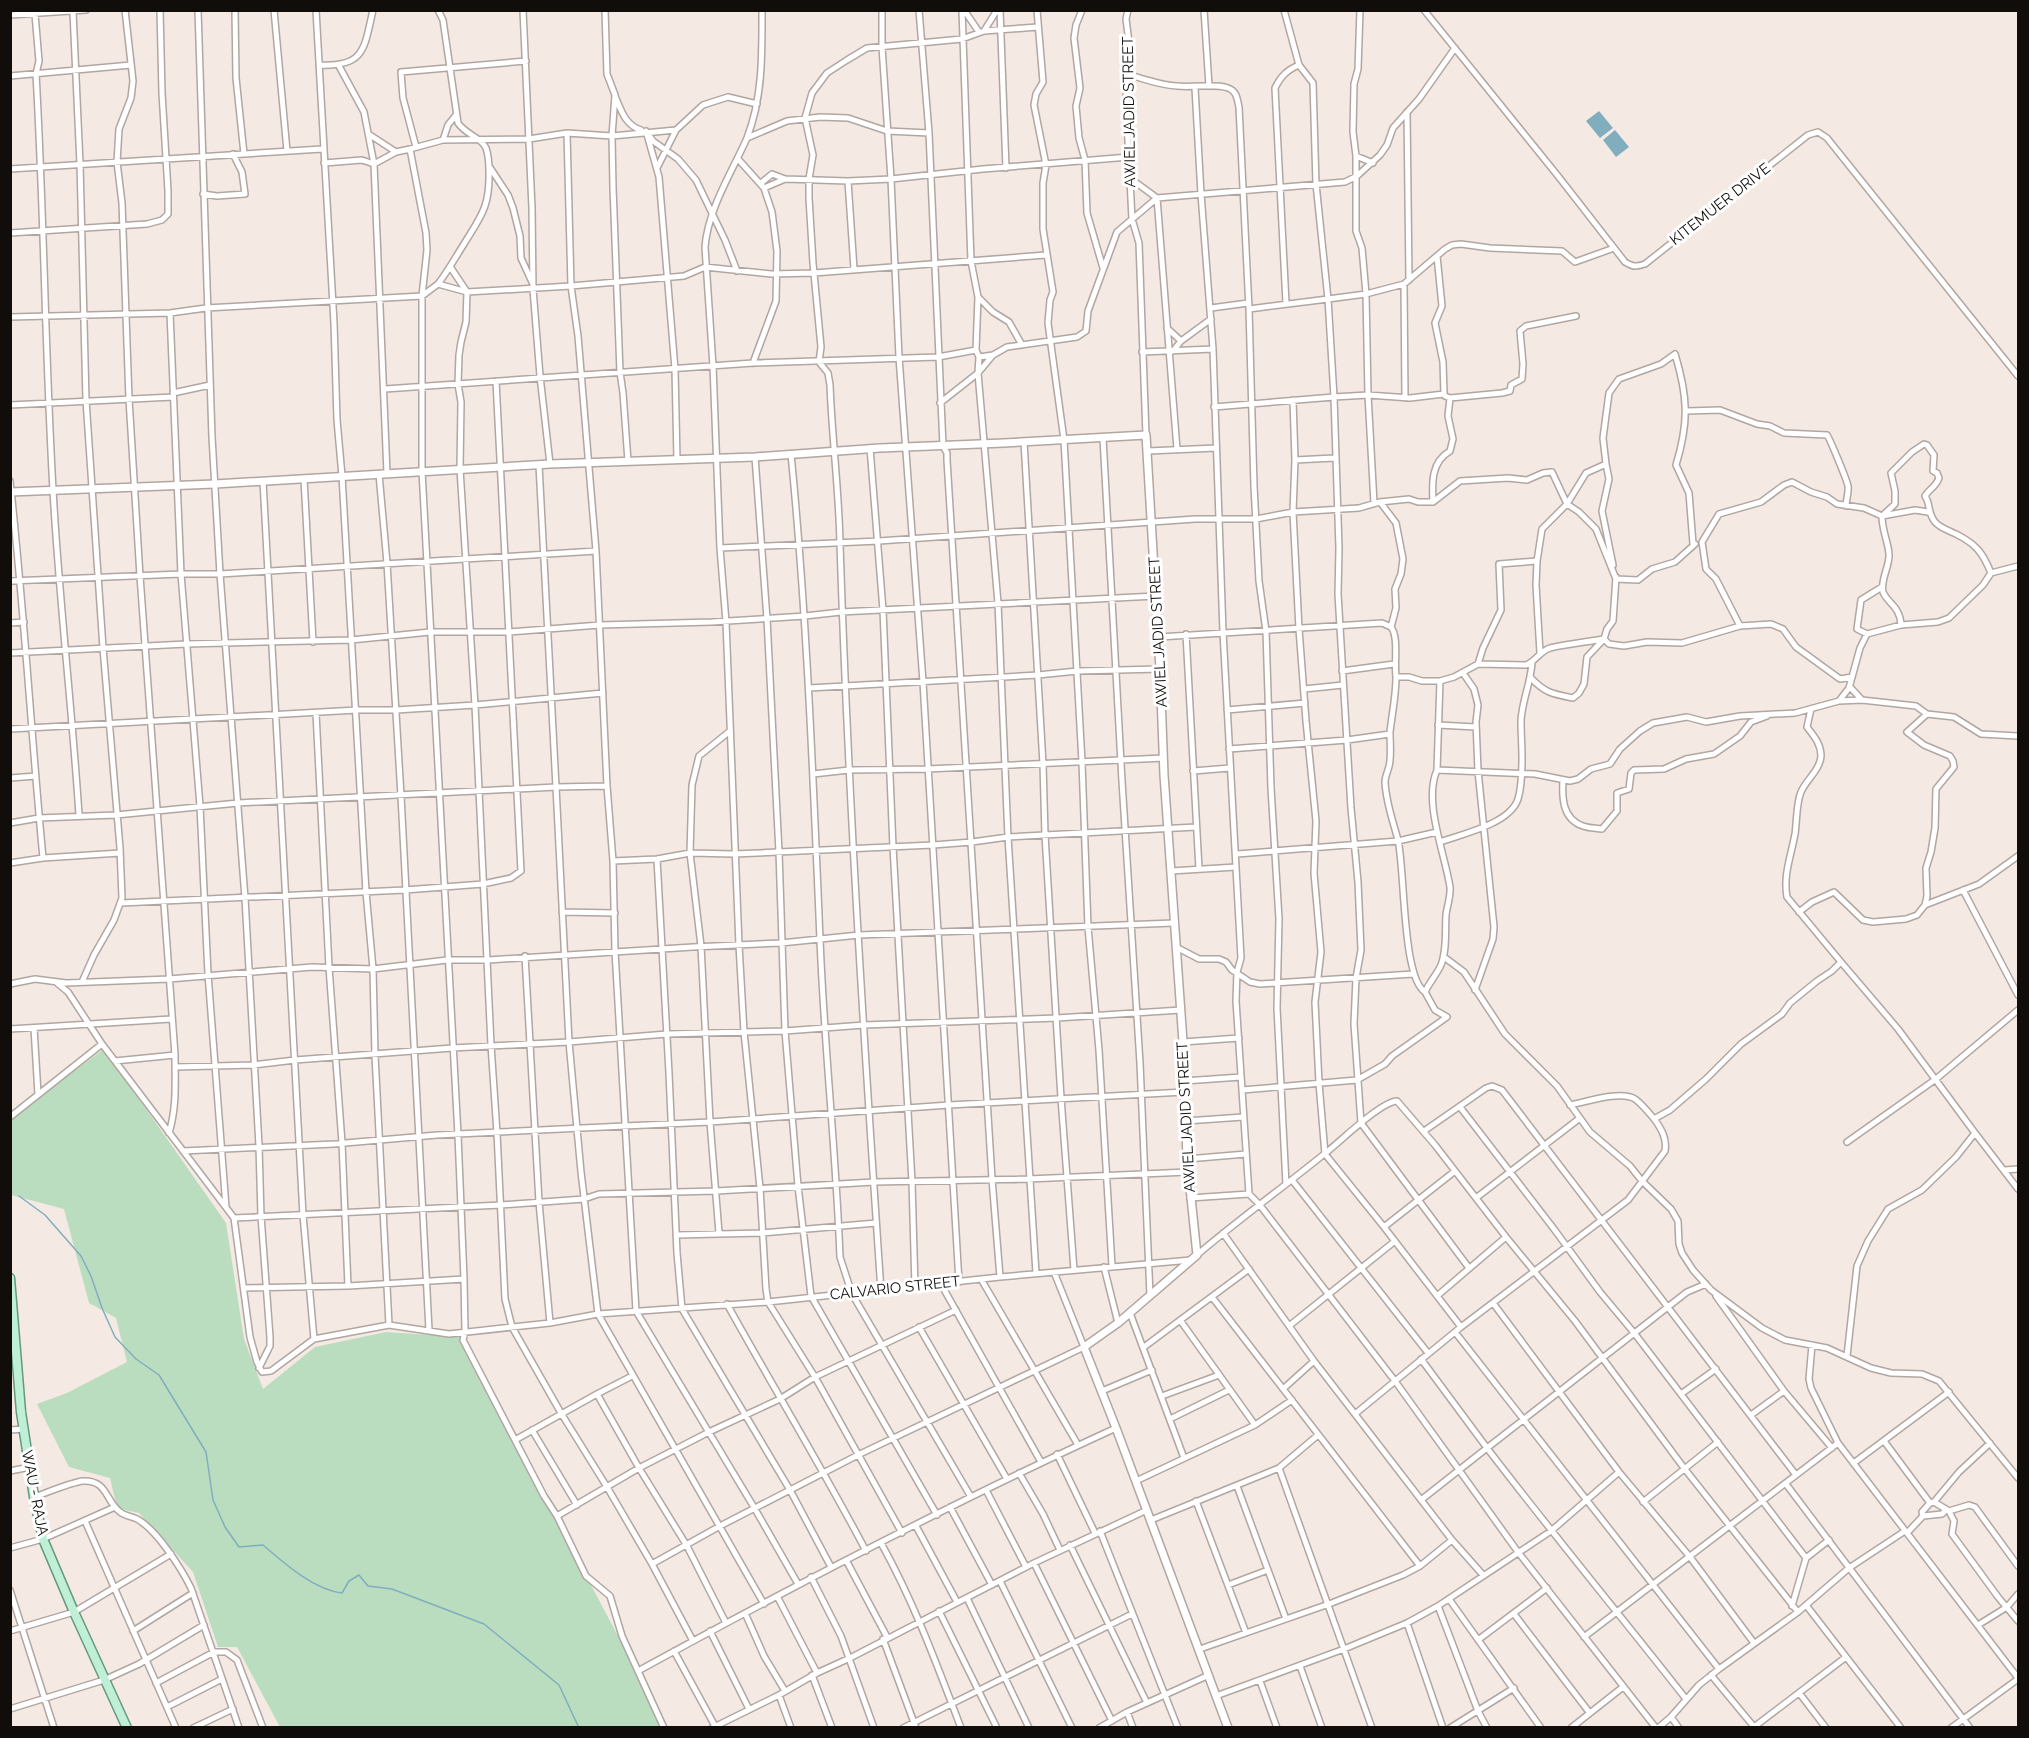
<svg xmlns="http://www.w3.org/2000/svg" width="2029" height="1738" font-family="Raleway,sans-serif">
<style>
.green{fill:#baddbf}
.water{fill:#80aebf}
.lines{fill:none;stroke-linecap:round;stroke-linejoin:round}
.stream{stroke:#80aebf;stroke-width:1.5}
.minor-casing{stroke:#b1a6a1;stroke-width:8}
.tertiary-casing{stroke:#b1a6a1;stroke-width:10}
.primary-casing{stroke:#66997d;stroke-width:11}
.minor{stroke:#fff;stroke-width:5}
.tertiary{stroke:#fff;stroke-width:7}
.primary{stroke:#bfefd6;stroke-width:8}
.labels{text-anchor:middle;stroke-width:6;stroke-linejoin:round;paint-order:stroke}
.street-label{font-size:15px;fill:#100d0b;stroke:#fff}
</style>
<rect width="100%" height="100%" fill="#f5e9e4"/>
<path class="green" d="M104,1049L226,1223L244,1339L263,1389L315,1347L386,1332L460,1337L666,1727H280L237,1647H218L193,1572L139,1513L117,1508L110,1478L69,1467L37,1404L67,1393L127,1362L116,1318L89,1303L64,1209L11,1195L10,1120L44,1093Z"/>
<path class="water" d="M1599,111L1613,128L1600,138L1586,121Z
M1615,130L1629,147L1616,157L1603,140Z"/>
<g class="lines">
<path class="stream" d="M19,1196L45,1215L81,1256L91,1276L102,1308L115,1337L136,1359L159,1375L206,1452L213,1500L225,1527L239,1547L263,1545C284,1563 314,1590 342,1593L349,1581L359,1575L368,1586L392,1589L484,1624L559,1685L579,1728"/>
<defs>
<path id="minor" d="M125,10L133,81L131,98L119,129L117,162L122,203L129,399L140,576L175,1055C175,1081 177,1107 169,1133
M198,10L212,437L220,574L245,898L259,1146L261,1216L270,1337V1346L259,1368
M235,10L236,78L244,154
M274,10L287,151
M316,10L334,323L337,420L342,476L366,892L373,969L375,1055L389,1325
M523,10L532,208L533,289L540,376L550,464
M605,10L607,74L615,95L612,136L613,187L620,372L623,393L628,461
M882,10V47L891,179L899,357L923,682L959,1282
M919,10L929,133L943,446L947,453V460L992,1179L1000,1277
M962,10L971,261L978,297L976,350L979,357L978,373L998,603L1008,837L1036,1273
M964,10L979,32
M1000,10L1006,168
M1037,10L1043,82L1036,94L1034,105L1046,165L1043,183V229L1053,292L1050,300L1048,323L1064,440L1082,762L1088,927L1099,1050L1112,1266
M1082,10L1076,25L1074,38L1080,88L1076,106L1079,138L1085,160L1087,213L1103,268
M1128,10L1126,19L1130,50L1126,87L1127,121L1132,219L1139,243L1146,435
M1204,10L1209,86
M1284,10L1299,65C1287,70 1281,76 1275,88L1286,303
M1360,10L1358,69L1354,84L1353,132L1356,156L1373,163
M1424,10L1558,176L1625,262C1633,267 1636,267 1645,264L1808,135L1818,132L1827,138L2018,376
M73,12L80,164L86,400L103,648L120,848L122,898L114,920L94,955L82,982
M35,14L39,61L36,74C44,212 45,351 53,490C59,599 72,707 79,815
M10,15L86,10
M984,31L997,10
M319,65C365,67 364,49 373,10
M339,66L364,112L374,164L387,473
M1127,74C1144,79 1160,85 1177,86C1194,88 1213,83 1228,88C1237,91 1237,99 1239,107L1249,309L1254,486L1259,581L1266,631L1271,788L1279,919L1277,1008L1286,1184
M10,76L131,65
M1195,88L1201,194L1213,349L1223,632L1241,958L1237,972L1236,1001L1249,1194L1259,1204L1395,1381L1518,1552L1656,1728
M615,96C621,110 625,125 641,130
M1407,112L1409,280
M646,131L659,177L675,369L677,460
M567,133L571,286L578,336L596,551L607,786L613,861L615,951L636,1311L755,1509L798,1584
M648,134L653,141L678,159L696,180L725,240L737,271
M370,135L396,152
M747,138C763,97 762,53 762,10
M443,140L448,125L456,115
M416,147L403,98L401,72L526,61
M1356,156V231L1362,248L1366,294L1328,299L1334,397L1339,548L1338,594L1351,808L1358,882L1361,950L1356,978L1354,1024L1361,1123L1469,1268
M738,159L764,188L772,212L777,251L776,301L753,363
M324,163L362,160L374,164
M374,164L396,152L410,149
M489,166L508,195L513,208L520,236L521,258L532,282
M657,168L676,130
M10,169L322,149
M1131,179L1157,198L1177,449
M848,181L854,269
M761,183L772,174L785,179L848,181L891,179L983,169L1129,157
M764,188L785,179
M203,194L217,196L245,194L242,172L233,154
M10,233L147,224L162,220L168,214V191L162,93L160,10
M1437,256L1442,306L1435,323L1443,362L1444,394
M451,268L467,292L466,322L461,342L459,355L458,384L461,402L460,469L475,705L491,1045L497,1133L505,1299L512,1327L561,1413L607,1487L652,1564L720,1526L860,1454L1084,1347L1054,1272
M438,284C448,271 455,258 464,244C481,216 490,207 489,171C489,164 488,154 486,148C482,138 465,134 458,123L443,20L438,10
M1404,284L1405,398
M978,297L993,312L1009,322L1022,345
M1211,308L1248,303
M1249,309L1328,299L1316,184L1313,83L1299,65
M170,313L181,574L200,806L208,974L226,1207
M10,317L170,313L206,308L422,296L438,284L467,292L571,286L684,276L705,267L771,274L814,273L1046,255
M1167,328L1181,341
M1173,351L1181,341L1211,319
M1142,352L1213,349
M979,357L993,355L1007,347L1077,337L1086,331L1088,311L1117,232L1157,198L1345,182L1357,176L1380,155L1387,145L1393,128L1419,99L1455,48
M385,389L753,363L938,357L976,350
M173,393L210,385
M1293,400L1295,460L1293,512L1299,629L1306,721L1316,821L1314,873L1321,952L1315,1002L1319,1083L1325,1154L1384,1227L1461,1327
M940,403L978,373L993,355
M10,405L173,397
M1214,407L1334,397L1368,395L1410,398L1444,394L1445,396L1450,398L1502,393L1510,391L1511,385L1522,379L1523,364L1520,331L1526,326L1576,316
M1687,411L1720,410L1757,424L1770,426L1784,433L1827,435C1829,437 1847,480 1848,486C1849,492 1846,500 1846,506
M1103,438L1122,781L1140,1063L1150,1295
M1024,442L1043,764L1045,835L1061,1098L1074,1270
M870,448L883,610L893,847L912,1182L915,1287
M1148,451L1216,448
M791,454C807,616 813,777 820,939C824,1045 836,1151 840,1257L852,1294L971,1497
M755,457L767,619L779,852L785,1031L798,1186L811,1296L937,1515
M1295,460L1334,458
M1606,464L1609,479L1602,511L1613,565
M539,465L556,787L607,786
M379,474L387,563L401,796L429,1330
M304,479L313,642
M10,481C24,607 31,733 43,858
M263,481L303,1215L314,1339
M1380,502L1396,523L1403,559L1401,574L1395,589L1396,608L1391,627
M1433,502C1432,483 1431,462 1450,451L1453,439L1448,416L1450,398
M1374,503L1368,395L1366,294L1404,284L1445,249L1452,245L1461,244L1490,248L1562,251L1575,262L1614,248
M720,548L879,541L1195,519H1256L1293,512L1359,508L1380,502L1409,499L1418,502H1433L1460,481L1508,478L1527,480L1543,473L1552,472L1567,504L1579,512L1596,529L1616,579
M1537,561L1536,585L1540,653
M1616,579L1638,580L1652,569L1675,562L1695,544
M10,581L181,574H220L596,551
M10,623L24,622
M1901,625C1900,606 1888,604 1883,592C1880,580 1890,566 1889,554C1888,541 1882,531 1882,516L1895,504V491L1891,473L1912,452L1924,444L1927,445L1934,455L1933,471L1937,473L1939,478C1936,487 1929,489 1925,496C1931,505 1927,512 1935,522C1940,528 1950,531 1956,534C1976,544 1983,553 1991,573
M1740,626L1716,579L1706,569L1702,542L1719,514L1761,502L1784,485L1792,482L1811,492L1827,497L1837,504L1864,508L1882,516L1915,510L1928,512
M1186,634L1199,869
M1867,634L1857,629L1861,600L1882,587
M1159,637L1382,623L1391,627C1399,637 1394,663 1396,677H1409L1422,681H1440L1454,677L1478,664L1526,665C1536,661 1540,651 1550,648C1566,644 1587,642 1604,639L1609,644L1624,646L1647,642L1682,643L1740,626L1771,624L1783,629L1796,647L1840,679L1852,677
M10,653L186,644L351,640L430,632H509L600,625L712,622L805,616L841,612L1156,596
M1478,664L1483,648L1501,610L1499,564L1537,561L1542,529L1567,504L1586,473L1606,464L1603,438L1609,393L1619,379L1661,364L1675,354C1688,397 1689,422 1676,465L1689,493L1693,544
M1342,671L1394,664
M1463,673L1474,689L1478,705L1476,722L1478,771L1494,927L1493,939L1475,990
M1396,677C1396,696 1392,714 1390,732C1390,741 1391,751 1390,760C1390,768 1385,775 1385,782C1386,803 1393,821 1398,840C1405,870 1402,977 1425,992
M1531,678C1545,693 1553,694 1573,698L1579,693L1584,684L1587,657L1604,639L1607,629L1613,621L1616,577
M1850,687L1862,700L1916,706L1927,714
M809,688L1038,675L1077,671L1160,669
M1304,689L1343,685
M1839,701L1862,700
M1227,710L1305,703
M316,713L329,967L342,1143L348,1286L464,1279
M1438,725L1476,727
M10,729L357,710H396L475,705L603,693
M1229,749L1347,740L1390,734
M1437,770L1440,681
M1193,771L1230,768
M813,774L849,770L927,769L1164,758
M10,778L36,776
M1563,780C1562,797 1562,819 1583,826C1588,828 1595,828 1602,829L1617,811V793L1629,789L1631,773L1634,770L1664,769L1686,759L1714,754L1740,736L1751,722L1767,716
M10,823L39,818L116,815L238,803L556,787L569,1042L581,1172L598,1314L764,1604
M1440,842C1462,834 1510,824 1518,799C1522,786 1522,771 1522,758C1522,745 1521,733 1521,721C1522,700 1531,683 1532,662
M1237,854L1398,841L1437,832
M657,859L669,1073L677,1253L682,1309L790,1490L831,1567
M613,861L657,859L690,853L734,854L933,845L972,842L1008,837L1196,827
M10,863L43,858L120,853
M1171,871L1236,867
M1963,890L2018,995
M121,903L405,890L483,884L511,878L521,871L496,381
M1925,905L1927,896L1926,868L1931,852L1935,828L1936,789L1954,767L1953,761L1950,756L1924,745L1907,732L1927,714L1954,717L1981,734L2018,736
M562,912L615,913
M1799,912L1812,902L1834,892L1863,920L1873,922L1906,919L1917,915L1925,905L1979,884L2018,856
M1176,947L1199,959H1219L1226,962L1232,970L1250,982L1260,984L1413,974
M525,956L539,1202L550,1323
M1444,957L1464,972L1505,1034L1557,1086L1590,1132L1630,1166L1642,1181L1671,1209L1678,1221L1679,1244L1682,1253L1693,1270L1711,1290L1762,1328L1785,1340L1827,1348L1871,1368L1891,1373L1922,1374L1939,1381L2018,1478
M1841,962L1898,1029L1975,1133L2018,1189
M57,983L68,992L102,1044
M10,984L35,979L66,983L169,979L312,967L373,969L447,960H488L693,947L781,943L859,935L1174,923
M34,1028L38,1094
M10,1029L171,1019
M1183,1042L1239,1038
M115,1061L175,1055
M175,1067L253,1065L295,1060L452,1048L569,1042L667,1034L785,1031L864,1025L1057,1018L1181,1010
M1184,1081L1241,1077
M1242,1090L1357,1080L1385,1064L1392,1056L1447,1017L1435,1010L1425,992C1429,983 1437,974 1441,965C1447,950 1445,931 1446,915C1447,906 1451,896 1450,887C1445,854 1423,802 1437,770L1535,774L1570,781L1578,779L1591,769L1610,764L1620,749L1640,731L1653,723L1687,717L1706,722L1740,716L1795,713L1839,701L1849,688L1860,648L1867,634L1901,625L1938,622L1949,618L1983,585L1991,573L2018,566
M1460,1107L1554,1229L1600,1292L1635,1334L1806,1558L1829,1540
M10,1117L102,1044L234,1218L250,1337L257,1362L262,1372L271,1371L314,1339L389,1325L449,1334L550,1323L598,1314L768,1302L1000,1277L1191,1260
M1654,1119L1670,1110L1706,1079L1741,1044L1782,1014L1790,1003L1817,981L1832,971L1841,962L1787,897C1783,875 1791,856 1795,834C1797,821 1796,804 1801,792C1806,780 1820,770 1821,756C1821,744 1814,736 1807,727L1811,709
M1186,1121L1243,1117
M1424,1131L1486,1088L1492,1086L1502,1090L1796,1475
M1847,1142L1936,1079L2018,1010
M183,1151L334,1144L437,1135L710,1122L949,1105L1184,1092
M1187,1159L1246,1154
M2005,1170L2018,1169
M1292,1180L1428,1353
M1190,1198L1249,1194
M1476,1198L1580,1118
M234,1218L501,1205L584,1199L599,1194L716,1191L874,1182L1028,1179L1188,1172
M1384,1227L1455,1171
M719,1233L710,1122L701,946L690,853L692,785L699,756L730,731
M1223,1233L1314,1361L1452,1540L1483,1575
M676,1235L762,1233L876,1223
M1197,1255C1238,1220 1281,1189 1323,1155C1339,1143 1380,1102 1397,1101L1435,1145L1506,1237L1575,1321L1684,1468L1798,1612
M1104,1267L1118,1323
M981,1279L1078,1445
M941,1284L1041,1462
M244,1288L348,1286
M881,1291C864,1042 848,793 840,544C839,491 832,438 830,385L828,373L819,362L821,347L813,263L809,198V179L813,155L805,118L812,93L827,73L847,60L867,48L962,39L984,31L1038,27
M1437,1296L1506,1237
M1716,1296L1784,1391
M1212,1297L1420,1566
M1493,1303L1619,1472L1690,1557L1754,1643
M727,1304C773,1387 822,1467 866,1551
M1130,1313L1184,1458
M1180,1320L1255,1425
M1289,1326L1395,1241
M919,1327L1007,1479
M1455,1332L1719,1669
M1812,1345L1809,1379L1811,1388L1838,1443L2018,1678
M1144,1347L1249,1269
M1847,1356L1857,1266L1868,1241L1888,1209L1922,1190L1956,1157L1975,1133
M1421,1359L1487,1448L1421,1500
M1283,1389L1314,1361
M1102,1391L1152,1370
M597,1394L632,1376
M1681,1394L1716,1369
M1162,1396L1219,1375
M1355,1414L1461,1327L1628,1200L1665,1151C1667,1139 1662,1130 1655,1120C1650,1114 1642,1104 1635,1099C1621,1090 1586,1102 1570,1105
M1751,1415L1784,1391L1832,1448
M1170,1419L1229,1390
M10,1430L24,1429
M532,1430L577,1505
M515,1440L597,1394L639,1468L687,1546L726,1623
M1884,1441L1930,1503
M1057,1454L1095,1533
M1855,1462L1949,1392
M1279,1468L1372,1728
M10,1471L30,1467
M1019,1473L1043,1514L1060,1550
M1136,1481L1255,1425L1292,1400
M1786,1484L1970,1728
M1237,1486L1286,1619
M986,1490L1026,1567
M34,1497C46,1493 72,1482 83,1481C108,1480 105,1501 120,1512C125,1516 131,1516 137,1519C157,1530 181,1568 191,1588L239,1728
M1196,1501L1246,1633
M1643,1502L1718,1442
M1934,1502L1949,1511L1969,1505L1975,1507L2018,1566
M950,1507L992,1585
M1949,1511L1954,1521L1952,1534L1998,1597L2018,1621
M557,1516L639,1468L709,1432L780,1399L815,1377L956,1310
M1923,1516L1942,1514L1946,1510
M1151,1520L1279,1468L1318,1435
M85,1521L176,1728
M916,1526L957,1602
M1100,1531L1178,1728
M902,1533L815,1377L768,1302L766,1289L760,1188L744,1032L739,945L726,622L720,548L713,366L705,247C708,209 732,172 747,138L787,121L820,117L848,118L887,131L929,133
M1907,1533L1923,1516L1922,1512L1930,1503L1934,1502L1959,1472L1990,1443
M881,1543C914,1602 937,1665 961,1728
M1070,1545L1147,1703
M10,1548L43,1539L115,1507
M846,1560L887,1637
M1034,1563L1112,1721
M652,1564L693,1641
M811,1577L841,1636L874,1728
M1000,1581L1072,1728
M1228,1585L1268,1570
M10,1590L54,1728
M777,1596L817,1673
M967,1598L1029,1728
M1449,1599L1541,1728
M1806,1605L1901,1728
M1438,1606L1478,1711L1487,1728
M1792,1606L1806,1558
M939,1611L997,1728
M745,1613L764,1656L785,1691
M1514,1614L1589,1712
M1407,1623L1443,1728
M1978,1625L2007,1607L2018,1594
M10,1631L74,1612L171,1554
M133,1631L193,1593
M710,1631L749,1709
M1584,1637L1838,1443
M883,1639L916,1728
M1478,1640L1547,1588
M1200,1649L1329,1604L1403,1575L1420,1566L1452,1540
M674,1651L715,1726
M1300,1666L1322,1728
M638,1671C795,1585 954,1502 1116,1428
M812,1675L832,1728
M1711,1675L1755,1728
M1260,1681L1277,1728
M156,1683L214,1652H226L237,1660L263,1728
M1800,1694L1826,1728
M779,1695L791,1728
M1216,1696L1344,1649L1407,1623L1438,1606L1551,1531L1619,1472
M1686,1699C1620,1615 1552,1533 1487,1448L1687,1292L1706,1284
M167,1707L222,1679
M10,1709L104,1680L139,1664L204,1625
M1127,1712L1133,1728
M1671,1717L1679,1728
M1754,1727L1846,1657
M193,1728L233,1709
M664,1728L622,1636L610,1596L586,1576L557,1516L544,1496L463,1340L465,1331L464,1279L458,1135L422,471V296L427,250L426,233L410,149L443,140L529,139L567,133L612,136L676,130L703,105L728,97L757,104
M712,1728L779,1695L817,1673L850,1658L1034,1563L1147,1510
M903,1728L1132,1614
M1099,1728L1127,1712L1209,1675
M1450,1728L1514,1688
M1571,1728L1623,1687
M1658,1728L1671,1717L1699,1685L1719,1669L1798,1612L1849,1568L1905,1531
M1951,1728L2018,1679"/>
<path id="tertiary" d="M10,492L215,484L550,464L755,457L880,448L1004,443L1146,435L1160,669L1164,775L1183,1042L1187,1159L1197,1255L1118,1323L1084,1347L1116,1428L1228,1728"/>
<path id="primary" d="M10,1278L21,1412L34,1497L43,1539L74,1612L127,1728"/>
</defs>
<use href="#minor" class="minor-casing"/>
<use href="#tertiary" class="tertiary-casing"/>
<use href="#primary" class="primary-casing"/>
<use href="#minor" class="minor"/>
<use href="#tertiary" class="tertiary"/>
<use href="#primary" class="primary"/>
</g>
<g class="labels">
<g class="street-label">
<text transform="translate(1129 112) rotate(-91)" y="5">AWIEL JADID STREET</text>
<text transform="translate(1720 204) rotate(-38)" y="5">KITEMUER DRIVE</text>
<text transform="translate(1158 632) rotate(-93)" y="5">AWIEL JADID STREET</text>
<text transform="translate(1186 1117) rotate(-93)" y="5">AWIEL JADID STREET</text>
<text transform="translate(895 1288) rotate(-6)" y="5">CALVARIO STREET</text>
<text transform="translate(35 1493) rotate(79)" y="5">WAU - RAJA</text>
</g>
</g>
<rect width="2029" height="1738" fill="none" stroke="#100d0b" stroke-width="24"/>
</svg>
